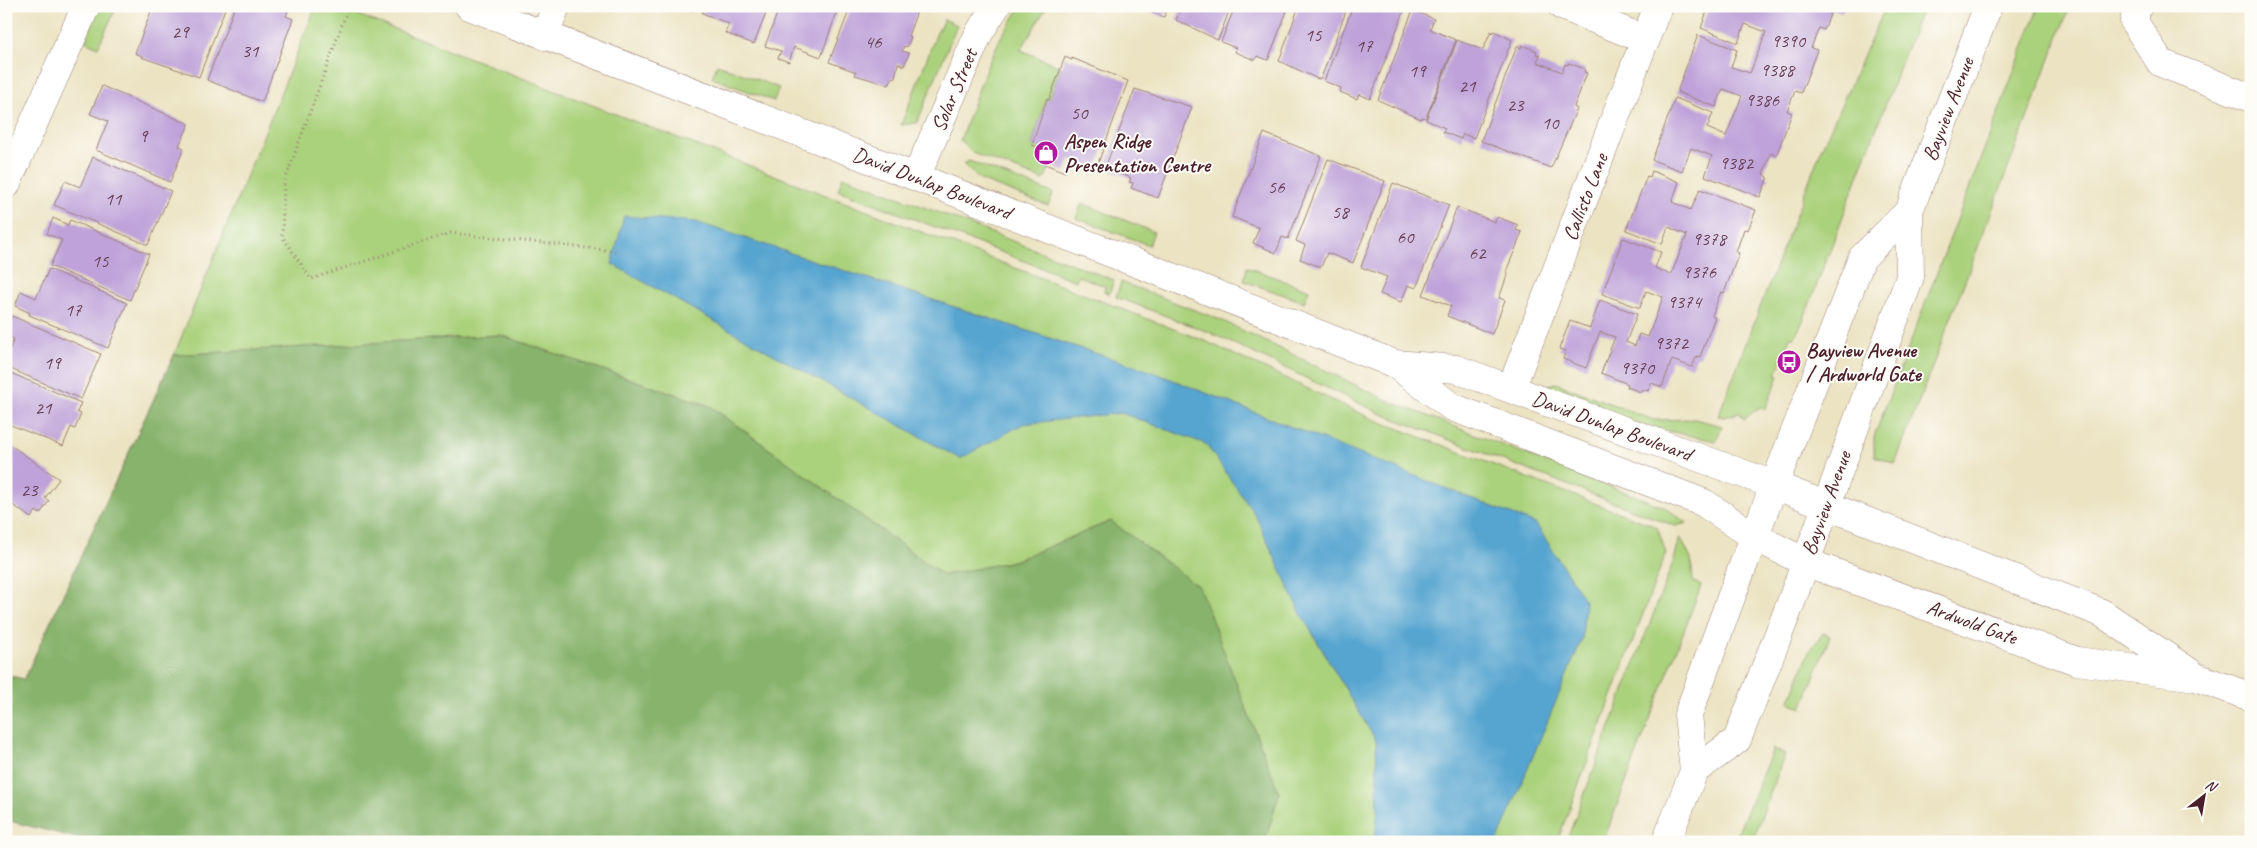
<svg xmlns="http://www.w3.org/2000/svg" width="2257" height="848" font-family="Caveat,sans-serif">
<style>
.green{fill:#aad17c;stroke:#7a7854}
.forest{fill:#87b36c;stroke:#68694c}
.water{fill:#56a5d0;stroke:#50627e}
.building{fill:#bea2d9}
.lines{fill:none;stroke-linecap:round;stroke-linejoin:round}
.street-casing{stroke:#9b8176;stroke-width:29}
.secondary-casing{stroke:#9b8176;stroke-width:29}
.path{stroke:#9b8176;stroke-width:3;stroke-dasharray:1 4;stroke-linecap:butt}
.street{stroke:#fff;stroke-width:28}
.secondary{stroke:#fff;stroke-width:28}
.labels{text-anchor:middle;stroke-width:4;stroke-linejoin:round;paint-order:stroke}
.number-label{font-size:19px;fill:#674056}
.street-label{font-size:21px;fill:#4a1f2b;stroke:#fdfcf7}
.poi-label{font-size:21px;font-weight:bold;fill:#4a1f2b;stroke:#fdfcf7;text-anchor:start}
</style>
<rect width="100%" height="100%" fill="#fdfcf7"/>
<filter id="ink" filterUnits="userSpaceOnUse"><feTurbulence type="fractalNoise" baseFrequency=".02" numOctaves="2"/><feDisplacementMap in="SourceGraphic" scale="10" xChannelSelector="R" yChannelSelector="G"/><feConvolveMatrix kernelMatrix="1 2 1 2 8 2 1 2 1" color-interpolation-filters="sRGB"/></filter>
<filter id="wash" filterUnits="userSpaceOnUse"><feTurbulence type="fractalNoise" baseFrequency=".0096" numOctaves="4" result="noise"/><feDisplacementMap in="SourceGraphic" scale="20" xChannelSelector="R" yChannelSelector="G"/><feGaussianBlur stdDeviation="1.12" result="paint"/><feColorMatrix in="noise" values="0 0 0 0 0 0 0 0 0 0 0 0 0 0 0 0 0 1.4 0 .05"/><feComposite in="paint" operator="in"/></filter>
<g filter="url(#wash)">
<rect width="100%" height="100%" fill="#ece3c2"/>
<path class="green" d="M100,6H117L98,47L85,41Z
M316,6H335L1205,341L1373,419L1657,527L1666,553L1557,842H1265L1279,793L1111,521L1014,561L943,576L710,406L500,335L174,355Z
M1021,6H1047L1021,50L1061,67L1049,100L1046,99L1032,145L1047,151L1042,163L1050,166L1044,180L972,153L960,140L986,69L1000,39Z
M1886,6H1923L1803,321L1794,339L1790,337L1776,375L1779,376L1765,410L1760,407L1744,419L1740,413L1724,417L1718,416L1823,145Z
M2039,6H2070L1895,464L1874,456V437Z
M944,19L957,25L917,123L901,125L936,35Z
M717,64L779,88L774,101L712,78Z
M969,161L1053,193L1048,206L980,180L963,164Z
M843,176L1114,280L1109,294L1104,291L1105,286L1078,276L1076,281L838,190Z
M1082,203L1154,232L1149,245L1076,218Z
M1247,267L1309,290L1304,302L1244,281Z
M1121,282L1221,320L1391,402L1664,507L1687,523L1675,526L1382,414L1211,333L1116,297Z
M1556,383L1654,420L1695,419L1722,426L1716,441L1629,423L1555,394L1548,385Z
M1680,537L1691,559L1693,581L1701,586L1603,842H1566L1674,560Z
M1823,633L1830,636L1802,708L1789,703L1809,652Z
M1773,749L1785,754L1752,842H1734Z"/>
<path class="forest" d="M500,335L710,406L943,575L1014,561L1111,521L1199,587L1279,793L1265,842H92L6,820V675L24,679L174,355Z"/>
<path class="water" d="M624,216L696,222L1153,372L1536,524L1585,601L1582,639L1497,842H1374L1378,812L1376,741L1301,614L1255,515L1206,444L1121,413L1023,424L960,459L612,264Z"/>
<g id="blocks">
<path class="building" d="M151,6H226L199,77L141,57L142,56L135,53L152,9Z
M235,6H261L266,8L267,6H290L286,16L293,19L262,102L207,80Z
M682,6H695L693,11Z
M705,6H769L754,44L725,33L729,24L702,13Z
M780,6H839L821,57L794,47L789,62L778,58L781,51L765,46Z
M851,6H919L908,36L911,37L907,47L904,46L902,51L909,53L904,66L898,63L895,77L892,78L889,85L855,75L856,72L829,62Z
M1135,6H1168L1164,17Z
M1182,6H1231L1218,40L1176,20Z
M1235,6H1289L1268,60L1257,56L1255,60L1235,52L1236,48L1221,42Z
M1299,6H1348L1321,78L1318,79L1279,61Z
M1353,6H1373L1381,9L1382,6H1406L1370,99L1359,94L1357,99L1340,92L1341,88L1324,81Z
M1709,6H1765L1775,10L1776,6H1844L1842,12L1832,9L1824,30L1819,28L1811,48L1817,50L1801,93L1795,91L1787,111L1792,113L1776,156L1771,153L1763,174L1768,177L1760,197L1705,176L1712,156L1691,148L1682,171L1652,160L1675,98L1713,113L1707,128L1726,136L1742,96L1723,89L1716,107L1677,92L1698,35L1737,50L1731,67L1750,73L1766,32L1745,24L1738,43L1701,28Z
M1413,10L1434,19L1430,29L1456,40L1426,118L1422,117L1421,119L1378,100Z
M1491,31L1493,33L1494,31L1512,40L1474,138L1463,134L1461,139L1443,132L1445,128L1426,120L1457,40L1483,50Z
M1522,45L1537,51L1536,54L1540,55L1537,62L1562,72L1565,64L1568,65L1569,63L1585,69L1584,72L1587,73L1574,107L1577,109L1551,168L1481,141L1517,46L1521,48Z
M1065,57L1072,60V58L1128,81L1096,169L1070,159L1065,172L1050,166L1042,163L1047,151L1032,145L1047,99L1049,100Z
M102,86L189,124L179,146L184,148L170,182L96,150L108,121L90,114Z
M1135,89L1192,107L1158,198L1131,188L1133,183L1129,182L1131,178L1105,168Z
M1264,133L1321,156L1288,239L1282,237L1276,253L1253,243L1259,228L1232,217Z
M93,157L171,191L148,245L54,205L65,181L80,187Z
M1328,159L1385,181L1353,263L1327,253L1321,267L1300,259L1305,245L1296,241Z
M1652,171L1679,182L1672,202L1691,210L1700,189L1756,210L1748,230L1744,229L1736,252L1739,253L1724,293L1721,292L1716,304L1712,316L1715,317L1700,357L1697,356L1692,367L1672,360L1662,387L1651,383L1648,391L1642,389L1641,392L1627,387L1628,384L1601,373L1615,337L1600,332L1586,368L1563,359L1566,351L1559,349L1570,321L1590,328L1600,300L1637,314L1626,342L1635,346L1639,334L1648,337L1663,297L1646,291L1640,308L1602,294L1623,238L1661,252L1655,268L1671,275L1687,235L1668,227L1662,244L1626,230L1647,176L1650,177Z
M1393,183L1449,205L1416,288L1408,285L1401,302L1380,294L1387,277L1361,267Z
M1457,207L1495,222L1497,217L1518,225L1516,230L1522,232L1506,272L1508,273L1499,298L1505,300L1492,334L1447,316L1451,306L1423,295Z
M53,218L68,225L70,220L149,254L130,300L50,266L62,240L47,234Z
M49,269L127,303L108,348L29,315L30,313L15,306L21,291L36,298Z
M12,316L101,354L81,399L6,367V357L14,339L6,336V328Z
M6,371L81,403L77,412L81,414L75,429L71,427L63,446L6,423Z
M6,442L59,479L45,498L49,501L40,514L36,511L31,518L6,500Z"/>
</g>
</g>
<g filter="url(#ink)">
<use href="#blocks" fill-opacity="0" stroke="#9b8176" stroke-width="1"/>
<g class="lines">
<defs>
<path id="street" d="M469,6L916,177L1395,364L1452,407L1704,503L1755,537L1805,562L2077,661L2196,677L2251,697
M1562,6L1646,40
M2137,6L2134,22L2161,63L2251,98
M545,36L556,6
M916,177L979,33L996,6
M6,185L86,6
M1395,364L1456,369L1774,485L2102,613L2191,673
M1511,389L1658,6"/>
<path id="secondary" d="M1694,771L1737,740L1790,605L1910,277L1909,211L1988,6
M1666,842L1694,771L1688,715L1736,584L1862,258L1909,211"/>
</defs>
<use href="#street" class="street-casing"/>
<use href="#secondary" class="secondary-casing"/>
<path class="path" d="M349,6L284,183L282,236L311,279L451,233L615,251"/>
<use href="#street" class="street"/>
<use href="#secondary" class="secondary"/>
</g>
</g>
<defs>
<symbol id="shop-disc" viewBox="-11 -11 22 22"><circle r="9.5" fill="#b5179e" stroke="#fdfcf7"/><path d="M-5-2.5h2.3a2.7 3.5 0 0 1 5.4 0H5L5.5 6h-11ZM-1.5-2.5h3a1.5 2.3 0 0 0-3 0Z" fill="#fff"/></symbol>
<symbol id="bus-disc" viewBox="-11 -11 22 22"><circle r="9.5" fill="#b5179e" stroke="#fdfcf7"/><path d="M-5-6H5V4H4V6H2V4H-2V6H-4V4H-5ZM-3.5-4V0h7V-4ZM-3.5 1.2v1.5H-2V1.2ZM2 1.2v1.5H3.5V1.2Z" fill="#fff"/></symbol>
</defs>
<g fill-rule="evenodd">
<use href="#shop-disc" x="1032" y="139" width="28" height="28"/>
<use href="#bus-disc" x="1775" y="348" width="28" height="28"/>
</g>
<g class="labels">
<g class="number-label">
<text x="180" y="38">29</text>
<text x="1313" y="41">15</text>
<text x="1788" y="47">9390</text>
<text x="873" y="48">46</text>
<text x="1364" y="52">17</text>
<text x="250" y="57">31</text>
<text x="1777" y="76">9388</text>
<text x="1417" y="77">19</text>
<text x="1467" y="92">21</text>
<text x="1762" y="106">9386</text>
<text x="1515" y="111">23</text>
<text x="1079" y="119">50</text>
<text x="1550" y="129">10</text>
<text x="143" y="142">9</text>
<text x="1736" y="169">9382</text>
<text x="1276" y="193">56</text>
<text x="113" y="205">11</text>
<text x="1340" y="218">58</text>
<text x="1405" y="243">60</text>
<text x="1709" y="245">9378</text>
<text x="1477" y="259">62</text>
<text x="100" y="267">15</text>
<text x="1699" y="278">9376</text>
<text x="1684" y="308">9374</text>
<text x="73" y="316">17</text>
<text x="1671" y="349">9372</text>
<text x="52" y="369">19</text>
<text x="1637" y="374">9370</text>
<text x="43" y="414">21</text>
<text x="29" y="496">23</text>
</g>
<g class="street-label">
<text transform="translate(954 90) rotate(-67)" y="7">Solar Street</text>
<text transform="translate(1948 109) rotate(-69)" y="7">Bayview Avenue</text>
<text transform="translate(932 183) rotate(21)" y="7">David Dunlap Boulevard</text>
<text transform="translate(1585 197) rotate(-69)" y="7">Callisto Lane</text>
<text transform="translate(1612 426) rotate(20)" y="7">David Dunlap Boulevard</text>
<text transform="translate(1826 503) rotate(-70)" y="7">Bayview Avenue</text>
<text transform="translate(1972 622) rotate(20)" y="7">Ardwold Gate</text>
</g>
<g class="poi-label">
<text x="1064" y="148">Aspen Ridge<tspan x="1064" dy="24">Presentation Centre</tspan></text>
<text x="1806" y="357">Bayview Avenue<tspan x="1806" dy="24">/ Ardworld Gate</tspan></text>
</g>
</g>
<rect width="2257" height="848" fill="none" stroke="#fdfcf7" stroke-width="25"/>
<g transform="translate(2204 796) rotate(31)" stroke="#fdfcf7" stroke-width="4" paint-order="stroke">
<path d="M0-4L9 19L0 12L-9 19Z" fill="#4a1f2b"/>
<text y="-8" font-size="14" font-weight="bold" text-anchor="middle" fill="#4a1f2b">N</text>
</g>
</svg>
